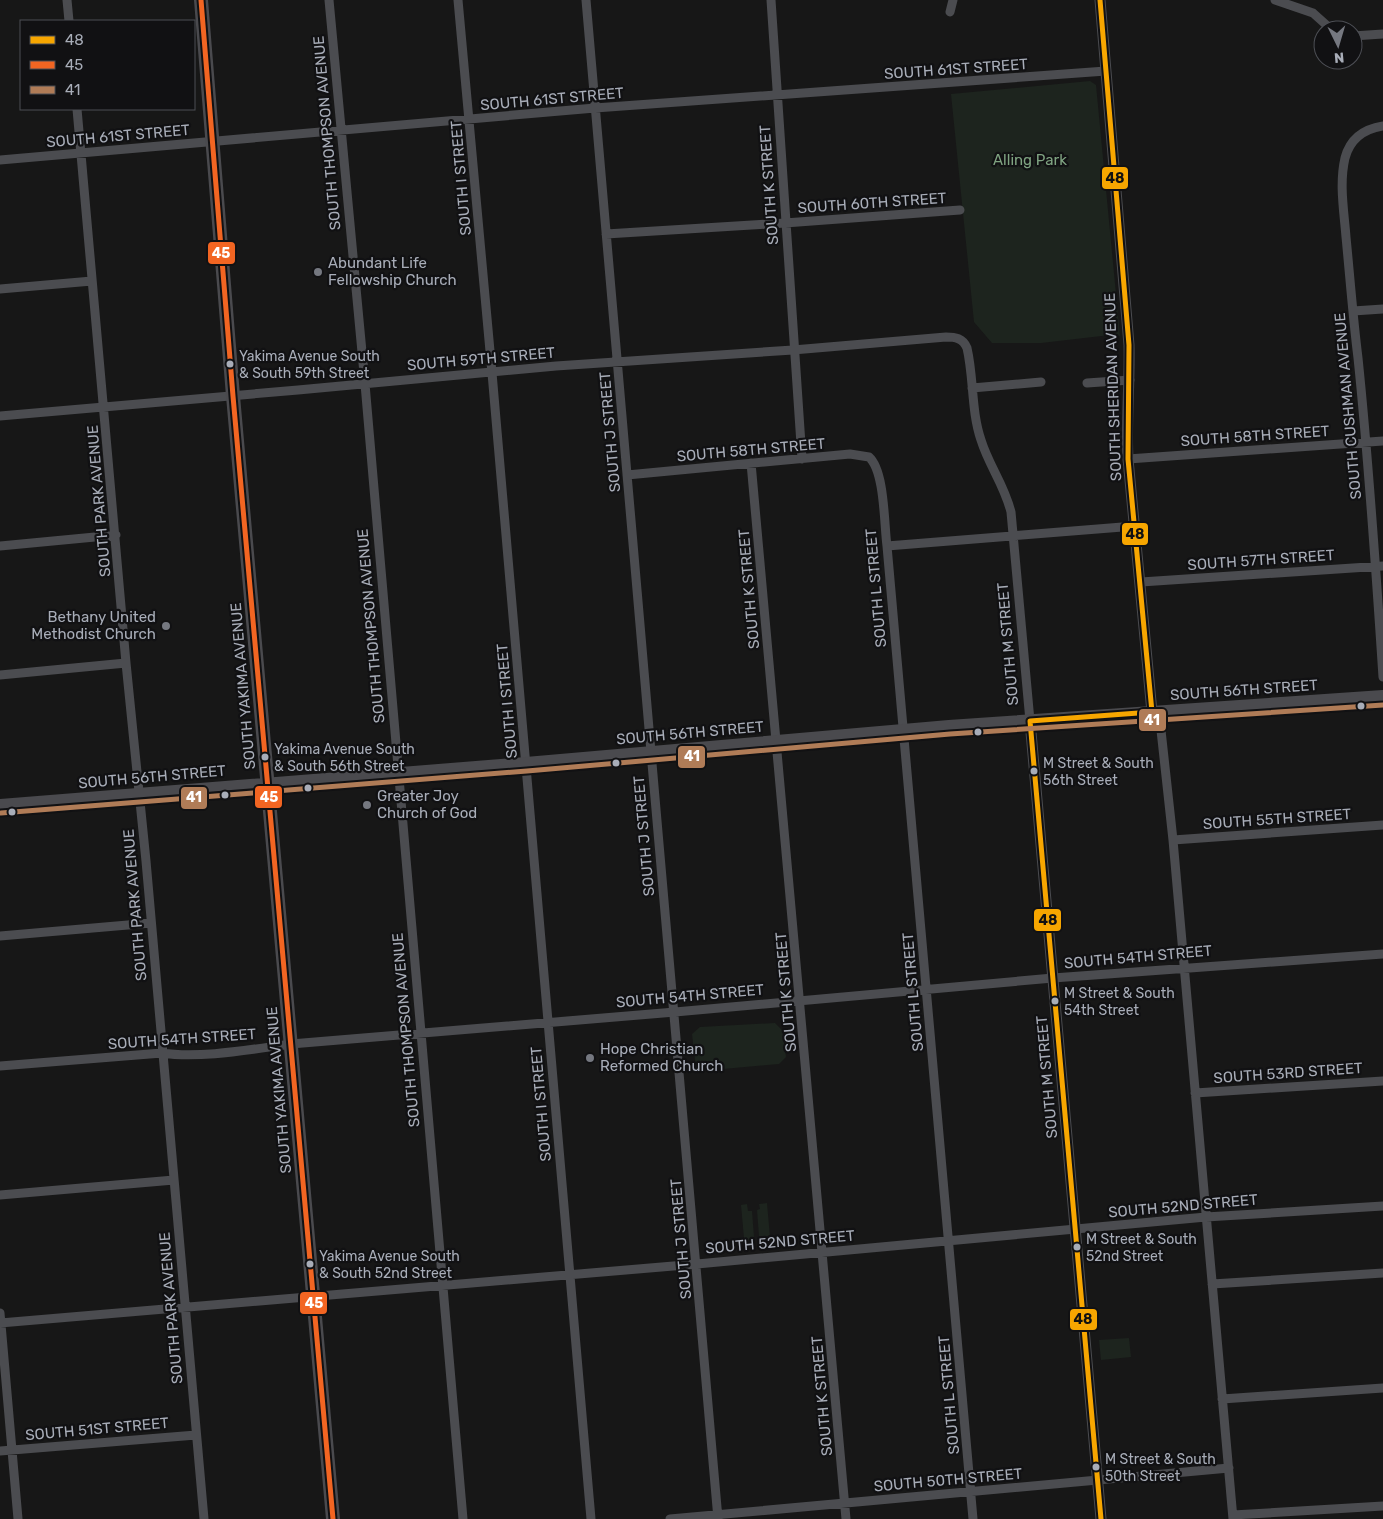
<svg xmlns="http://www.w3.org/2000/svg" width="1383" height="1519" font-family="Rubik,sans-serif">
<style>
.green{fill:#1d241e}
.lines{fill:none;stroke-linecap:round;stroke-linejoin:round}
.minor{stroke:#4b4c50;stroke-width:9}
.tertiary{stroke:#4b4c50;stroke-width:11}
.secondary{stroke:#4a4a4e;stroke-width:14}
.bus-1-casing{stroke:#111113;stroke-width:9}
.bus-2-casing{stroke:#111113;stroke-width:9}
.bus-3-casing{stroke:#111113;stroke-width:9}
.bus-1{stroke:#f7a600;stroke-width:5}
.bus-2{stroke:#f26522;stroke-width:5}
.bus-3{stroke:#b07c57;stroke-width:5}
.poi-dot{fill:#757880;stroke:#111113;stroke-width:2}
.bus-dot{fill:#a8adb8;stroke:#111113;stroke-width:2}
.labels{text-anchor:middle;stroke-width:4.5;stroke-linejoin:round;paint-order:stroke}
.bus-label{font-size:14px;fill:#a8adb8;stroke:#111113;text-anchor:start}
.street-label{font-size:15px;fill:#a8adb8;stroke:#111113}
.park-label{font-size:15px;fill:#7fa381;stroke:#111113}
.poi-label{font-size:15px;fill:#a8adb8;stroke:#111113;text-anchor:start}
.line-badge{stroke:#111113;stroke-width:2}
.badge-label{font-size:14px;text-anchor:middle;font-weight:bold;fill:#fff}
.pale-badge-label{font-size:14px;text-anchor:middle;font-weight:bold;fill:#111}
</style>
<rect width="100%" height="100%" fill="#171717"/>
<path class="green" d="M1090,81L1096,85L1120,336L1110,335L1041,343H992L974,322L951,94Z
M775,1023L782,1030L786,1057L779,1064L701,1071L696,1068L692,1034L700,1027Z
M767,1203L770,1237L772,1240L763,1241V1236H759L757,1210L760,1209L759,1204Z
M747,1204L748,1211H752L754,1237L751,1238V1242L742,1243L741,1239L744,1238L741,1205Z
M1129,1338L1131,1357L1101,1360L1099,1340Z"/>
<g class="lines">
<path class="minor" d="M67,0L69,21
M329,0L365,384L463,1519
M458,0L492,373L591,1519
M586,0C628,506 675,1013 718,1519
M771,0L802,459
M1275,0L1313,13L1332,30
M950,12L953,0
M1353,36L1383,34
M77,109L126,663L146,861L204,1519
M1383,126C1364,129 1350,139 1345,158C1339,184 1344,211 1346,237C1350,278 1353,318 1358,358C1369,464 1376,570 1383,677
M0,160L595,108L1106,71
M606,234L785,223L960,210
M0,289L92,281
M1353,311L1383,309
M1087,383L1130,380
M972,388L1041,382
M0,416L298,390L556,366L793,350L946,337C955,337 963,338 967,348C974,378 971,411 981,440C989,466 1004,484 1011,512L1030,721
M1128,459L1383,441
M751,463L846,1519
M627,475L850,454L869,457C885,471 884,525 887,546L973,1519
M0,546L116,535
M887,546L1135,526
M1141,582L1383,566
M0,675L126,663
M1159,712L1173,840L1233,1519
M1173,840L1383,825
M0,936L151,923
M0,1066L162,1053C200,1059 253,1049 291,1044L675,1012L1053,978L1383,954
M1195,1093L1383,1081
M0,1195L174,1180
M1212,1284L1383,1273
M0,1313L18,1519
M0,1323L697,1264L1206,1217L1383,1206
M1222,1399L1383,1388
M0,1451L196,1435
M1233,1515L1383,1506
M670,1519L1229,1468"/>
<path class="tertiary" d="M1100,0L1129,345C1130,383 1126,421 1128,459L1152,712
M1030,721L1101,1519"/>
<path class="secondary" d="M201,0L233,396L333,1519
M0,806L526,764L949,727L1383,697"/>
<defs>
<path id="bus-1" d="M1100,0L1129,345L1128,459L1152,712
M1030,721L1101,1519
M1030,721L1152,712"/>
<path id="bus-2" d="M201,0L233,396L333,1519"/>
<path id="bus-3" d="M1,813L527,771L950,734L1383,705"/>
</defs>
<use href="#bus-1" class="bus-1-casing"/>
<use href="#bus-2" class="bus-2-casing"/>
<use href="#bus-3" class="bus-3-casing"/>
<use href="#bus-1" class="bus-1"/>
<use href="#bus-2" class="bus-2"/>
<use href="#bus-3" class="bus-3"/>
</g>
<g class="poi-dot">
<circle cx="318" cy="272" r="5"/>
<circle cx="166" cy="626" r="5"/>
<circle cx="367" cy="805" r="5"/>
<circle cx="590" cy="1058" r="5"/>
</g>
<g class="bus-dot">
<circle cx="230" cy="364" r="4.5"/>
<circle cx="1361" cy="706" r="4.5"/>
<circle cx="978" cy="732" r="4.5"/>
<circle cx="265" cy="757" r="4.5"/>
<circle cx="616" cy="763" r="4.5"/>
<circle cx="1034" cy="771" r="4.5"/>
<circle cx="308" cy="788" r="4.5"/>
<circle cx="225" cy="795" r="4.5"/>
<circle cx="12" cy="812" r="4.5"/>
<circle cx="1055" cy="1001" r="4.5"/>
<circle cx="1077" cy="1247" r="4.5"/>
<circle cx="310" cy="1264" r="4.5"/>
<circle cx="1096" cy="1467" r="4.5"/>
</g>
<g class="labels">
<g class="bus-label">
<text x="239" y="361">Yakima Avenue South<tspan x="239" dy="17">&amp; South 59th Street</tspan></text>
<text x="274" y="754">Yakima Avenue South<tspan x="274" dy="17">&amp; South 56th Street</tspan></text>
<text x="1043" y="768">M Street &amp; South<tspan x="1043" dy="17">56th Street</tspan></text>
<text x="1064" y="998">M Street &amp; South<tspan x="1064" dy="17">54th Street</tspan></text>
<text x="1086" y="1244">M Street &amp; South<tspan x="1086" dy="17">52nd Street</tspan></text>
<text x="319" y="1261">Yakima Avenue South<tspan x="319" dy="17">&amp; South 52nd Street</tspan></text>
<text x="1105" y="1464">M Street &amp; South<tspan x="1105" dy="17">50th Street</tspan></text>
</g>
<g class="street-label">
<text transform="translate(956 69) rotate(-4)" y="5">SOUTH 61ST STREET</text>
<text transform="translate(552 99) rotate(-5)" y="5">SOUTH 61ST STREET</text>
<text transform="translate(327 133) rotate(-95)" y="5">SOUTH THOMPSON AVENUE</text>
<text transform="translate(118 136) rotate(-5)" y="5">SOUTH 61ST STREET</text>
<text transform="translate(461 178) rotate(-95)" y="5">SOUTH I STREET</text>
<text transform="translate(769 185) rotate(-94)" y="5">SOUTH K STREET</text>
<text transform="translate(872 203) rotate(-4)" y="5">SOUTH 60TH STREET</text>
<text transform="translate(481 359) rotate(-5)" y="5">SOUTH 59TH STREET</text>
<text transform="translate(1113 387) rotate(-92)" y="5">SOUTH SHERIDAN AVENUE</text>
<text transform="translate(1348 406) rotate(-95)" y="5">SOUTH CUSHMAN AVENUE</text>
<text transform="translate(610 432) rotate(-95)" y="5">SOUTH J STREET</text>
<text transform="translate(1255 436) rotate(-4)" y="5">SOUTH 58TH STREET</text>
<text transform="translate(751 450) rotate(-5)" y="5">SOUTH 58TH STREET</text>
<text transform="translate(99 501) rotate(-95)" y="5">SOUTH PARK AVENUE</text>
<text transform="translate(1261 560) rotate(-4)" y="5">SOUTH 57TH STREET</text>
<text transform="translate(876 588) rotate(-95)" y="5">SOUTH L STREET</text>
<text transform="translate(749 589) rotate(-95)" y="5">SOUTH K STREET</text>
<text transform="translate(371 626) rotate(-95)" y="5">SOUTH THOMPSON AVENUE</text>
<text transform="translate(1008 644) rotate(-95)" y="5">SOUTH M STREET</text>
<text transform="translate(243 686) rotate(-95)" y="5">SOUTH YAKIMA AVENUE</text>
<text transform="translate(1244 690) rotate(-4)" y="5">SOUTH 56TH STREET</text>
<text transform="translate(507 701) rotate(-95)" y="5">SOUTH I STREET</text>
<text transform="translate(690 733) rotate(-5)" y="5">SOUTH 56TH STREET</text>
<text transform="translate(152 777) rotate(-5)" y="5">SOUTH 56TH STREET</text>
<text transform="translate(1277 819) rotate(-4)" y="5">SOUTH 55TH STREET</text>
<text transform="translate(644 836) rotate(-95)" y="5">SOUTH J STREET</text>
<text transform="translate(135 905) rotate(-95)" y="5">SOUTH PARK AVENUE</text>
<text transform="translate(1138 957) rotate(-5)" y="5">SOUTH 54TH STREET</text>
<text transform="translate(786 992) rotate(-95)" y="5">SOUTH K STREET</text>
<text transform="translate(913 992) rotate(-95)" y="5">SOUTH L STREET</text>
<text transform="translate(690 996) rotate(-5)" y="5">SOUTH 54TH STREET</text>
<text transform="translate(406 1030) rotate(-95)" y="5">SOUTH THOMPSON AVENUE</text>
<text transform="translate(182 1039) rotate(-4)" y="5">SOUTH 54TH STREET</text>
<text transform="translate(1288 1073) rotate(-4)" y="5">SOUTH 53RD STREET</text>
<text transform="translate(1047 1077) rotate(-95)" y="5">SOUTH M STREET</text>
<text transform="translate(279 1090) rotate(-95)" y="5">SOUTH YAKIMA AVENUE</text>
<text transform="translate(541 1104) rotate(-95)" y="5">SOUTH I STREET</text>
<text transform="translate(1183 1206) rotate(-5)" y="5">SOUTH 52ND STREET</text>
<text transform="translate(681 1239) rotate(-95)" y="5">SOUTH J STREET</text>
<text transform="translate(780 1242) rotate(-5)" y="5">SOUTH 52ND STREET</text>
<text transform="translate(171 1308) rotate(-95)" y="5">SOUTH PARK AVENUE</text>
<text transform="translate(949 1395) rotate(-95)" y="5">SOUTH L STREET</text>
<text transform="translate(822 1396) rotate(-95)" y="5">SOUTH K STREET</text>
<text transform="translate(97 1429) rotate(-5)" y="5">SOUTH 51ST STREET</text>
<text transform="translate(948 1480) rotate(-5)" y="5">SOUTH 50TH STREET</text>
</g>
<g class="park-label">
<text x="1030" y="165">Alling Park</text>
</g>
<g class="poi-label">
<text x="328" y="268">Abundant Life<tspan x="328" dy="17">Fellowship Church</tspan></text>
<text x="156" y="622" text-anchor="end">Bethany United<tspan x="156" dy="17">Methodist Church</tspan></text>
<text x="377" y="801">Greater Joy<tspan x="377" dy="17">Church of God</tspan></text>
<text x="600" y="1054">Hope Christian<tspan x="600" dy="17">Reformed Church</tspan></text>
</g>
</g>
<g class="line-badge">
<rect x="1101" y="166" width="28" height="24" rx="5" fill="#f7a600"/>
<rect x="207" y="241" width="29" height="24" rx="5" fill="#f26522"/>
<rect x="1121" y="522" width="28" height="24" rx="5" fill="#f7a600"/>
<rect x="1138" y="708" width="29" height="24" rx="5" fill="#b07c57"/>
<rect x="677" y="745" width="29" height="24" rx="5" fill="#b07c57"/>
<rect x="254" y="785" width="29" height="24" rx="5" fill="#f26522"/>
<rect x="180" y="786" width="28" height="24" rx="5" fill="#b07c57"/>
<rect x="1033" y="908" width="29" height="24" rx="5" fill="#f7a600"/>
<rect x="299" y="1291" width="29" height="24" rx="5" fill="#f26522"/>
<rect x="1069" y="1308" width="29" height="23" rx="5" fill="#f7a600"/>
</g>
<g class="badge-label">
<text x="221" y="258">45</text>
<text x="1152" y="725">41</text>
<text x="692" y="761">41</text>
<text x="269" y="802">45</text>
<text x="194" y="802">41</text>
<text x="314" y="1308">45</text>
</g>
<g class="pale-badge-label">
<text x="1115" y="183">48</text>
<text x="1135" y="539">48</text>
<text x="1048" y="925">48</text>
<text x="1083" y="1324">48</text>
</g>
<rect x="20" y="20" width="175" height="90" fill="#111113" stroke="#4d4f55"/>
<rect x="30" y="36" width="25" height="8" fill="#f7a600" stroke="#4d4f55"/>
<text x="65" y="45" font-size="15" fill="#a8adb8">48</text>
<rect x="30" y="61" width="25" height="8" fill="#f26522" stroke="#4d4f55"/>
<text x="65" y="70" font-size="15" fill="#a8adb8">45</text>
<rect x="30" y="86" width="25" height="8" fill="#b07c57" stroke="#4d4f55"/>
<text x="65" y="95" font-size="15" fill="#a8adb8">41</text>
<g transform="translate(1338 45) rotate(175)"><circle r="24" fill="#111113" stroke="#4d4f55"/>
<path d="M0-4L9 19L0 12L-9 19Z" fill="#757880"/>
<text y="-8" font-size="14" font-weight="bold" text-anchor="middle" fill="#a8adb8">N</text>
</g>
</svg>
